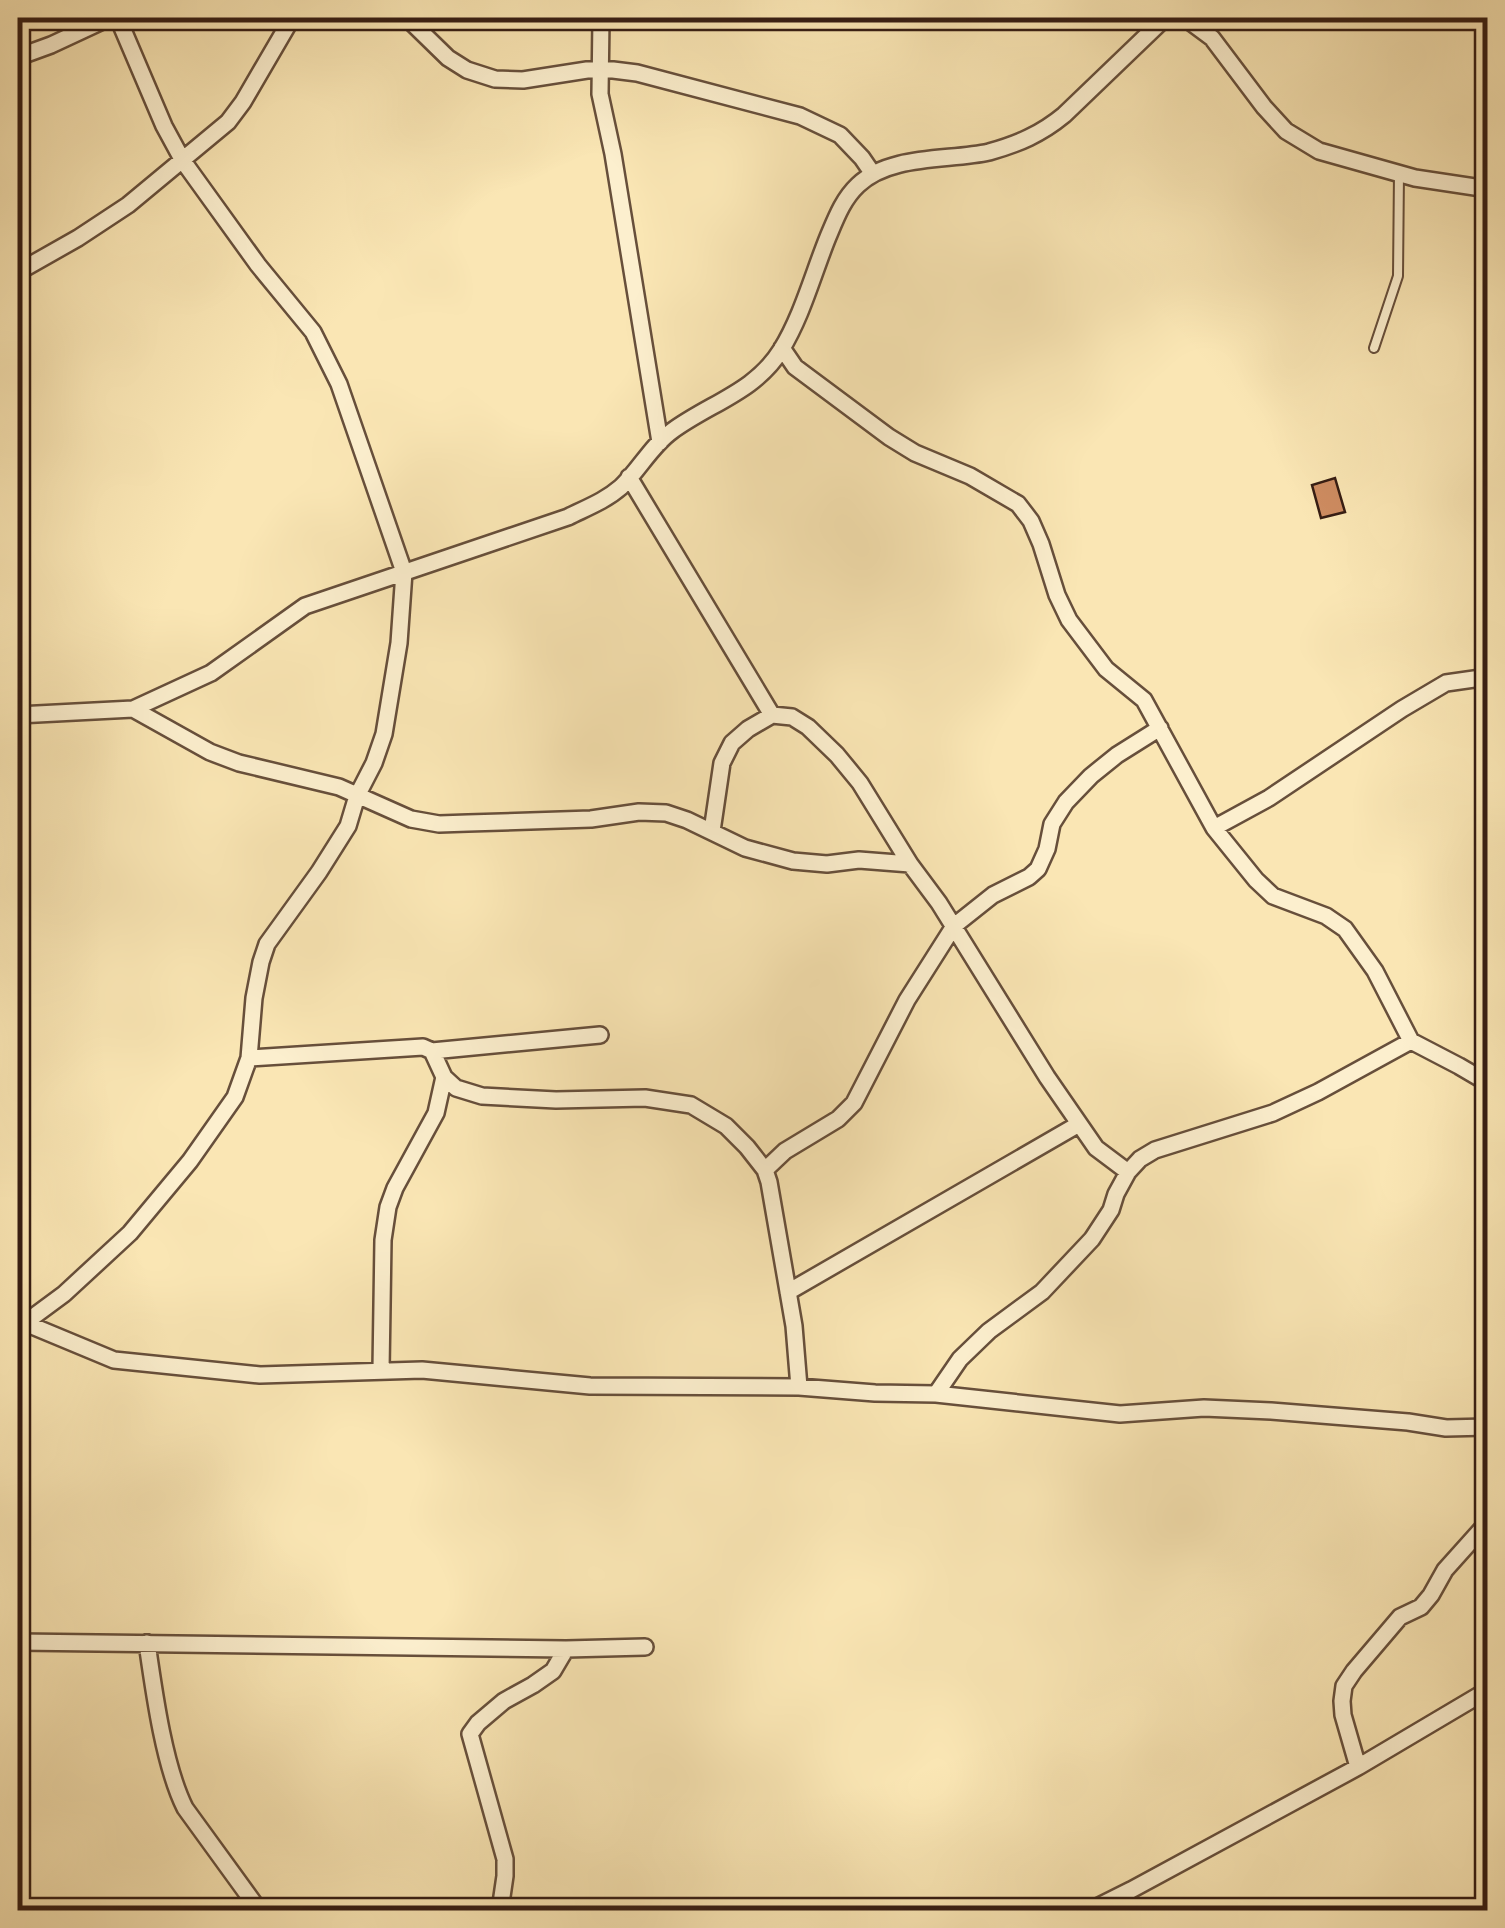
<svg xmlns="http://www.w3.org/2000/svg" width="1505" height="1928" font-family="'Libre Caslon Text',serif">
<style>
.building{fill:#ce8c61;stroke:#361d13;stroke-width:2.5}
.lines{fill:none;stroke-linecap:round;stroke-linejoin:round}
.lane-casing{stroke:#674f3b;stroke-width:12}
.street-casing{stroke:#674f3b;stroke-width:20}
.lane{stroke:#fcefce;stroke-width:8}
.street{stroke:#fcefce;stroke-width:15}
</style>
<rect width="100%" height="100%" fill="#fae6b4"/>
<filter id="stains"><feTurbulence type="fractalNoise" baseFrequency=".002" numOctaves="4"/><feColorMatrix values="0 0 0 0 .2 0 0 0 0 .09 0 0 0 0 .02 0 0 0 .5 -.17"/></filter>
<radialGradient id="worn" r=".72"><stop offset=".6" stop-color="#630" stop-opacity="0"/><stop offset="1" stop-color="#630" stop-opacity=".3"/></radialGradient>
<path class="building" d="M1335,478L1345,512L1321,518L1312,485Z"/>
<g class="lines">
<defs>
<path id="lane" d="M1374,348L1398,276L1399,173"/>
<path id="street" d="M407,18L448,58L467,70L495,79L523,80L587,70H613L637,73L800,116L840,135L862,158L873,174
M601,18L600,94L613,154L660,442
M1185,18L1212,38L1264,107L1286,131L1319,151L1415,178L1488,189
M18,57L51,45L109,18
M18,272L78,238L128,205L228,122L243,102L292,18
M782,348L795,367L889,437L915,453L970,476L1018,504L1031,521L1041,544L1057,595L1069,620L1106,669L1144,700L1214,828L1256,880L1273,896L1326,916L1345,929L1375,971L1411,1041L1459,1066L1488,1083
M629,477L772,715
M133,709L210,752L239,763L339,787L411,819L439,824L468,823L591,819L639,812L666,813L687,820L745,848L793,861L827,864L859,860L910,864
M18,715L133,709L211,673L305,606L568,517C586,508 605,501 621,487C640,469 651,446 672,431C710,403 755,392 781,350C802,316 813,274 828,237C836,218 843,199 858,185C890,154 950,161 989,152C1018,144 1041,134 1064,115L1165,18
M1214,828L1269,798L1402,709L1446,683L1488,677
M712,831L722,763L732,743L748,729L772,715L792,717L808,727L837,755L860,783L910,864L939,903L1047,1077L1096,1148L1128,1172L1116,1194L1111,1210L1092,1239L1042,1292L989,1331L960,1359L936,1394
M432,1051L600,1035
M249,1058L423,1047L432,1051L444,1077L456,1088L482,1096L556,1100L645,1098L691,1105L726,1126L747,1147L765,1170L769,1182L794,1326L799,1387
M765,1170L785,1151L838,1119L854,1103L907,1000L954,926L993,895L1029,877L1038,869L1047,849L1052,824L1066,802L1091,776L1117,755L1160,728
M1128,1172L1140,1159L1155,1150L1273,1113L1318,1092L1411,1041
M788,1292L1079,1124
M20,1319L25,1323L114,1360L260,1375L422,1370L590,1386L799,1387L875,1393L936,1394L1120,1414L1204,1408L1271,1411L1408,1422L1446,1428L1488,1427
M18,1328L64,1294L130,1233L190,1161L235,1097L249,1058L254,998L261,962L267,944L319,872L348,826L357,796L374,763L384,734L399,643L404,572L339,384L313,332L258,265L183,161L164,126L118,18
M381,1370L383,1240L388,1207L395,1188L436,1113L444,1077
M18,1642L566,1649L645,1647
M147,1643C154,1692 164,1766 185,1808L259,1910
M1358,1767L1343,1715L1342,1701L1344,1686L1354,1671L1400,1617L1421,1607L1431,1595L1445,1570L1488,1522
M500,1910L505,1876V1859L470,1734L478,1723L504,1701L533,1685L553,1671L566,1649
M1078,1910L1095,1908L1131,1890L1358,1767L1488,1690"/>
</defs>
<use href="#lane" class="lane-casing"/>
<use href="#street" class="street-casing"/>
<use href="#lane" class="lane"/>
<use href="#street" class="street"/>
</g>
<rect width="1505" height="1928" fill="none" stroke="#fae6b4" stroke-width="60"/>
<rect x="20" y="20" width="1465" height="1888" fill="none" stroke="#361d13" stroke-width="5"/>
<rect x="30" y="30" width="1445" height="1868" fill="none" stroke="#361d13" stroke-width="2.5"/>
<rect width="100%" height="100%" filter="url(#stains)"/>
<rect width="100%" height="100%" fill="url(#worn)"/>
</svg>
